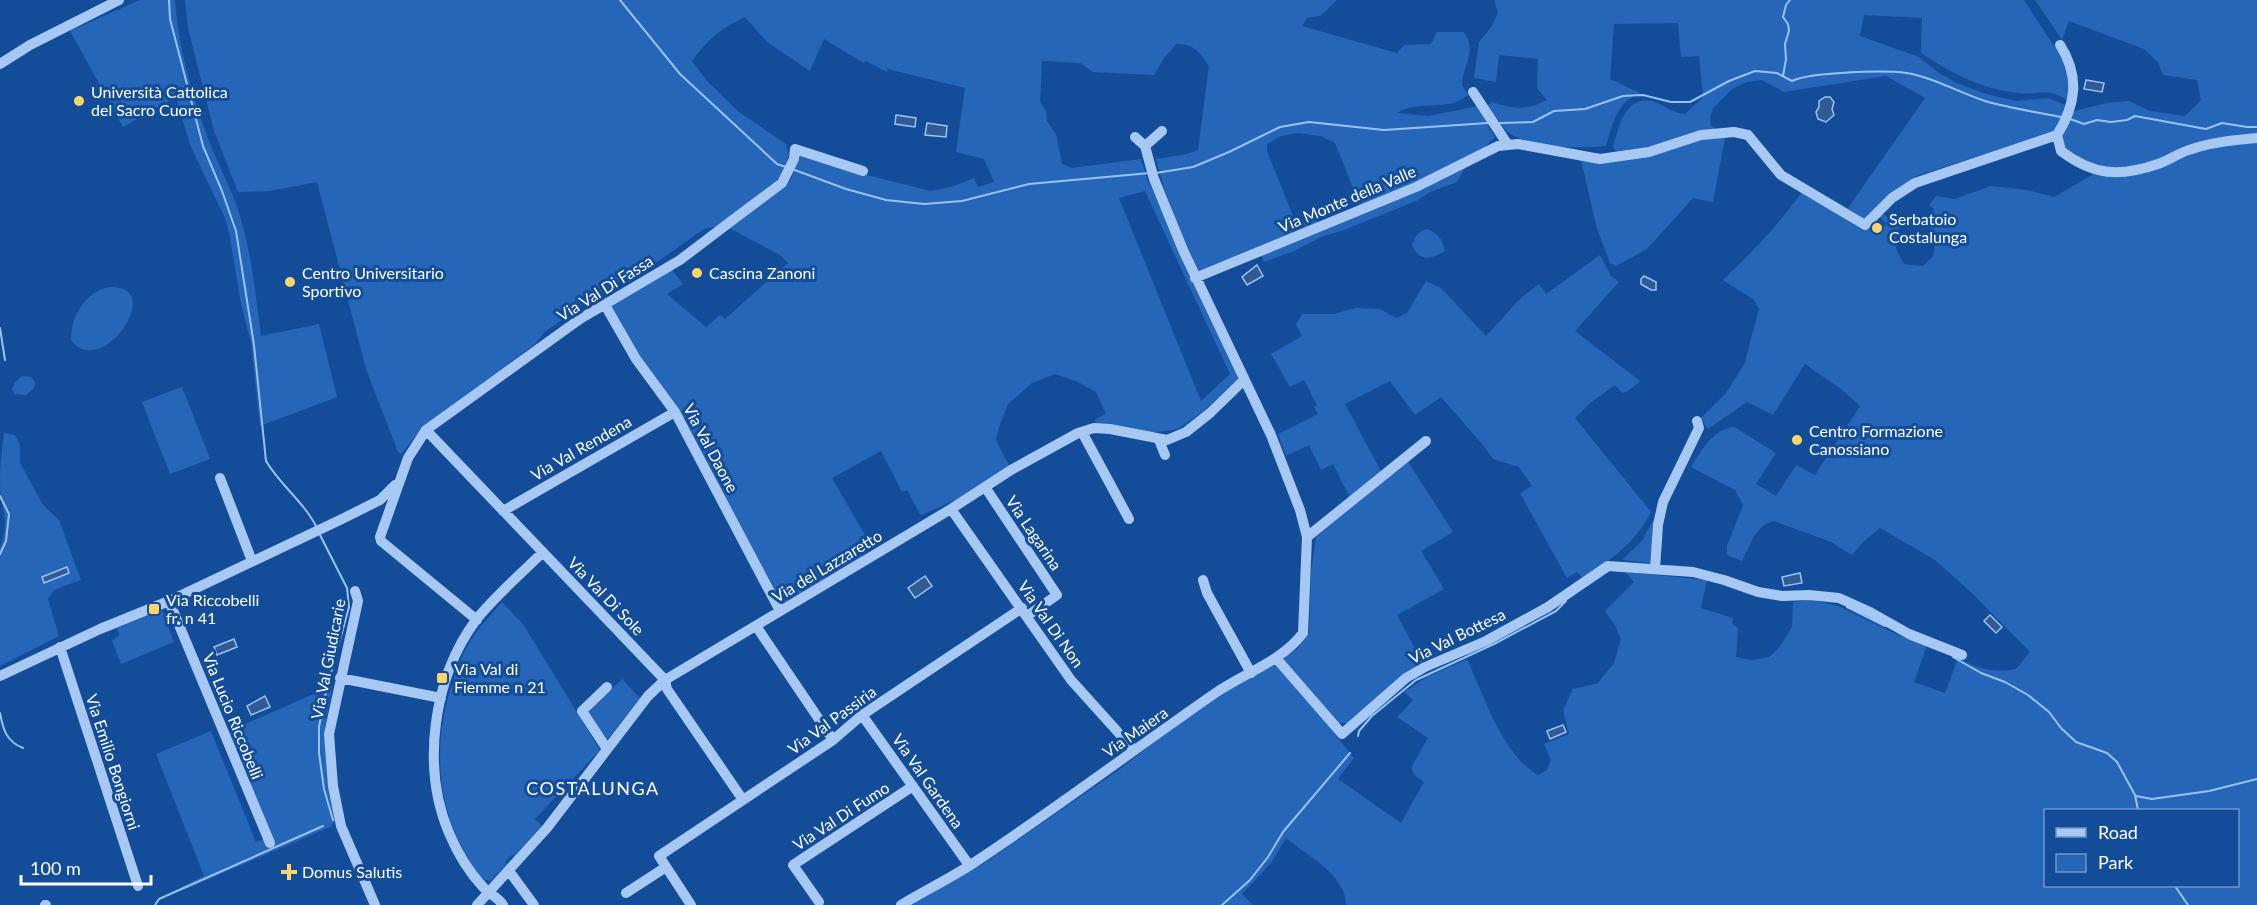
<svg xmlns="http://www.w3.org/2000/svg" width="2257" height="905" font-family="Lato,sans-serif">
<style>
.green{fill:#2666b8;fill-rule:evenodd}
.water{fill:#315a93;stroke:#98c3f6;stroke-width:1.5}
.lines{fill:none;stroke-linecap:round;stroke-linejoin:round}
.stream{stroke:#98c3f6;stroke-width:2}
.minor{stroke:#a6c8f3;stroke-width:10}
.poi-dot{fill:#ffd569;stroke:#134d9a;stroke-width:2}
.labels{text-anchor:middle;stroke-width:6;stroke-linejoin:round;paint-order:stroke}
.poi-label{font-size:16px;fill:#fff;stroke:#134d9a;text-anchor:start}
.street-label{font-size:16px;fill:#fff;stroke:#134d9a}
.neighbourhood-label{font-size:18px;letter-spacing:1.5px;fill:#fff;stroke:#134d9a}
</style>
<rect width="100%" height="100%" fill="#134d9a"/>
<path class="green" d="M140,0H175C178,46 192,95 208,138C216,160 227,180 235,201C251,245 255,290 261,336L319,324L337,397L260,426L251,343L241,304L229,232L225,218L190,145L176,97L123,127L70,31Z
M185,0H1337L1320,16L1307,18L1302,26L1397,53L1404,45L1431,44L1437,32H1464C1478,52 1462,66 1462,85L1468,95C1446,113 1418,99 1397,113L1429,116L1478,106C1485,116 1487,127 1495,137L1466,166L1457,182L1430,192L1416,201L1344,230L1321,237L1294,251L1264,262L1261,255L1200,272L1195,270L1164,188L1156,159L1187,154L1198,150L1209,66C1199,52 1195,44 1176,44L1165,57L1154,75L1093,72L1080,63L1042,61L1040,102L1046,111L1047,121L1056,134L1062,164L1072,168L1141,159L1148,181L1240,377L1206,409L1178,429L1149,433L1096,424L1095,419L1106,414L1096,392L1076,381L1055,374L1032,383L1008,404L999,427L996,440L1009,465L955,500L922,515L920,514L907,490L902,492L881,451L832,478L872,547L857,560L785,602L780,603L694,436L679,409L642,361L610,310L613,303L672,270L683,284L667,294L706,327L720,315L725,319L788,263L780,255L729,228L786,186L791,179L800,155L863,174L931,191L954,186L974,178L978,187L994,182L984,159L956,152L965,88L888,69L887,72L866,61L864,63L824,39L810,71L767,42L745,17C718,30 710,38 692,61L706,80L739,112L786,144L789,156L779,178L722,225L704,229L657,262L617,282L590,300L546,331L534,345L425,425L401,454L398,452L366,369L317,182L270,191L238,192L214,131L188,28ZM1298,133L1321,136L1335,143L1360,206L1320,228L1315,216L1296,223L1267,151V144L1281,136ZM1145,191L1230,374L1201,401L1119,198Z
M1494,0H2024L2063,60L2070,79V103C2047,85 2042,96 2018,93C1981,89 1951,73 1921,53L1922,18L1864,15L1860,36L1919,57L1939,73L1957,83L1986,94L2016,101L2048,98L2068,106L2053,132L1916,176L1894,192L1865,221L1848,208L1925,98L1886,76L1784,92L1762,80L1747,82L1732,89L1713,108L1710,118L1711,126L1716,130L1646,148L1616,151L1613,147C1619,127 1625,93 1655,102C1666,106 1672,113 1685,114L1703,97L1699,56L1681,57L1678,23L1614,24L1610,79L1640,93C1616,102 1613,124 1606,146C1583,149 1524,148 1507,131C1499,124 1494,114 1488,105L1492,102C1515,109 1525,111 1547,100L1537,88L1538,59L1499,55L1496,82L1474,78L1479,42L1492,26L1498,13Z
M2035,0H2257V905H1346C1346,875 1307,855 1286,838L1271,863L1242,894L1253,905H909L986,862L1116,772L1166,733L1230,690L1277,663L1354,758L1338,779L1401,823L1424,782C1418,777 1411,775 1412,766L1428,738L1397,717L1413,700L1404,692L1427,677L1467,659C1484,696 1502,754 1538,775L1547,770L1551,760L1544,744L1569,734L1563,710L1573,689L1598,683L1614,663L1621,639L1615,625L1605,611L1634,582L1625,572L1707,580L1701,608L1733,618L1732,624L1738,628L1736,657L1752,660L1769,657L1779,648L1792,627L1793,602L1811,600L1838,606L1898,635L1927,645L1914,682L1945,693L1958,658C1978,669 1993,673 2016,669L2030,652L1974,595L1935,560L1880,528L1863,542L1852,555L1831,542L1774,521C1756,524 1750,546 1742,561L1727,555V546L1743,505L1735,490L1691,467C1700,452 1714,428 1734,427L1776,453L1756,484L1776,496L1796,465L1815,475L1860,406L1841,389L1805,364L1773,415L1747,402L1708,429L1701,418L1726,393L1744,365L1759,309L1753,299L1723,280C1752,253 1778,225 1802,192L1864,231L1868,228L1875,235L1887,224L1879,216L1882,213L1900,227C1891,242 1896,251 1904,264L1923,266L1933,256L1935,244L1930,231L1934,209L1929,205L1936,196L1955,199L1991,186L2027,190L2054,197L2092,175L2093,164L2072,154L2063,147L2062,135L2074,111L2107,103L2129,101L2150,111L2185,116L2201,100L2197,80L2163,75L2158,62L2144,49L2069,21L2062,40ZM2046,810H2238V886H2046Z
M1702,138H1725L1713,202L1693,198L1647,249L1616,266L1610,263L1597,229L1581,160C1608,170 1673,146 1702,138Z
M1427,229C1438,233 1442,239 1445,251C1431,259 1419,262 1412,245C1415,236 1418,232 1427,229Z
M1600,255L1611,276L1619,282L1575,331L1640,381L1628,391L1622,393L1615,385L1590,403L1575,418L1651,512C1637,539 1620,553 1595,570L1592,569V573L1583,579L1577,572L1567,578L1520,493L1532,486L1519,467L1493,459L1483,445L1441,397L1415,415L1390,381L1345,404L1382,473L1350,498L1333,464L1321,470L1309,445L1286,456L1278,434L1318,414L1314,407L1317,405L1304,380L1290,387L1271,354L1302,336L1296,324L1302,314H1334L1356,308L1380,309L1396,318L1407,313L1426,281L1441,288L1486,336L1521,298L1539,284L1546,294Z
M109,287C168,283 102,382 71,340C71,316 85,292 109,287Z
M22,376L31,377L35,382L34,388L26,395L15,394L12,390L15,382Z
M182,387L210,459L170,474L142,402Z
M4,433L15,435L20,445V463L43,505L59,520L81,580L54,590L48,599L59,636L0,666V548C11,516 0,511 0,482C0,466 2,449 4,433Z
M1407,460L1453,532L1421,551L1444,589L1397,615L1423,664L1349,723H1338L1283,658L1298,648L1309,633L1311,572L1316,537Z
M1657,512L1651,563L1622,560L1642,541Z
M502,602L523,624L600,750L535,819L542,826L514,856L512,855L505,861L507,864L490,881C478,879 470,861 464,851C432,795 434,724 459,666C461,659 464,651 468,645C477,629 490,616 502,602Z
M162,610L174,642L121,664L112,641L119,635L117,628Z
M622,679L640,698L607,740L588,712Z
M322,684L332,686L324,734L336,820L330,827L183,890L181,887L204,876L156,754L211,731L256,842L264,839L227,732L316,693L319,695Z"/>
<path class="water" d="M2086,80L2104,83L2102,92L2084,89Z
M1825,97H1830L1834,102L1832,109L1834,115L1826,122L1818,119L1816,112L1819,107V101Z
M896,115L916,118L915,127L895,124Z
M927,123L947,126L946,137L925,135Z
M1257,265L1263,276L1247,285L1242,277Z
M1644,276L1656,282V290H1651L1641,284V279Z
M67,567L69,573L44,583L42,577Z
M1800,573L1802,583L1784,586L1782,577Z
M925,576L932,586L915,598L908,588Z
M1990,615L2002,627L1996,633L1984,621Z
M234,639L237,647L217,655L214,647Z
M265,696L270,707L251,715L247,706Z
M1563,725L1566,732L1550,739L1547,731Z"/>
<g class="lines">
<path class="stream" d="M169,0L170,19L203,146L222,191L236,231L254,345L266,461C280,485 305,503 317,528
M620,0L680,74L777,164L786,167
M1783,76L1786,59L1785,44L1789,31L1788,24L1783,17L1786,5L1790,0
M2070,119L2084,124L2097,120L2111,122L2127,120L2135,116L2206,129L2222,123L2247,127H2257
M1500,123L1533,122L1554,111L1585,109L1623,96L1643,95L1671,102H1690L1729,81L1755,71L1777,73L1792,81C1810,72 1885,70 1906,73C1930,76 1960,93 1985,101C2009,108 2036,112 2061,117
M792,169L846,189L886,200L924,204L962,201L1029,184L1150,173
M1156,173L1193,167L1229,152L1280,127L1309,122L1384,130L1488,123
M0,328L5,360
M0,496L9,514L6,541L0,554
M319,533L347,588L349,607L326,691L319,727V753L324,789L333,820
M1847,607L1885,626
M1953,657L1981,673L2005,682L2028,695L2049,712L2061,728L2076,742L2107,753L2117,762L2135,795L2138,810
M0,713C3,730 7,742 23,748
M1358,736L1359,731L1372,716L1416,680L1494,644L1556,611L1566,601
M2136,796L2152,799L2209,791L2257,779
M2175,886L2188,905
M155,905L159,899L323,826
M1222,905L1250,880L1268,857L1283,832L1350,753"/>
<path class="minor" d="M0,64L30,45L119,0
M1473,92L1508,145
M2057,135L2061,151C2094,176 2120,177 2158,164C2170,160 2180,152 2192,149C2213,142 2235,140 2257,138
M1145,146L1162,131
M1195,278L1416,187L1498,146L1518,144L1600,159L1649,152L1701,135L1734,132L1748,135L1781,175L1865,225L1892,198L1915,183L2057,135C2076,105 2080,76 2060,45
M605,305L636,359L675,412L780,611
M426,430L665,680L667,689L743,800
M1082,432L1129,519
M1159,440L1165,455
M220,478L252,561
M985,487L1057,595L1027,616
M951,509L1071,680L1134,750
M503,511L675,412
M1307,537L1426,441
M1655,569L1658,525L1663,502L1699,428L1697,421
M1203,580L1207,593L1251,673
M355,591L358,601L329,734L333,786L341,826L375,905
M169,601L270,843
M477,620L381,541L380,537L408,458L426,430L580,319L680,260L730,222L782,183L794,159L795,149L863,171
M756,626L833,740
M60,647L138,886
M1276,658L1342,734L1406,678L1425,667L1486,641L1548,607L1608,566L1693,572L1724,580L1758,592L1782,596L1809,595L1839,598L1870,612L1909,634L1962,655
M0,676L100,629L169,601L342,519L380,500L395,485
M340,678L441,698
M862,715L969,865
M607,749L582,711L607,687
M509,871L534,905
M626,893L666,867
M819,902L793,865L913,786
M45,905H46
M477,905L547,828L648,696L665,680L951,509L1011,470L1078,433L1094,428L1110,429L1167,440L1186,432L1210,413L1244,380
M503,905C498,897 489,894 483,887C469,872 457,852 449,833C421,767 433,678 476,620C495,596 521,574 543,552
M691,905L659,856L833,740L862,715L1022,608
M901,905C924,891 949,879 972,864C1054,810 1133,750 1214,694C1244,673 1281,662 1303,633L1307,537L1300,510L1271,435L1183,250L1154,179L1145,146L1135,137"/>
</g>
<g class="poi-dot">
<circle cx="79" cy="101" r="6"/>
<circle cx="1877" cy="228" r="6"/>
<circle cx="697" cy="273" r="6"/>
<circle cx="290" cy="282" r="6"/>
<circle cx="1797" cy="440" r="6"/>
<rect x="148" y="603" width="12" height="12" rx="3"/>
<rect x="436" y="672" width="12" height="12" rx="3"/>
<path d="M286 863h6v6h6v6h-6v6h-6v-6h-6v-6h6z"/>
</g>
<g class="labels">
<g class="poi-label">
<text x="91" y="98">Università Cattolica<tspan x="91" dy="18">del Sacro Cuore</tspan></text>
<text x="1889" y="225">Serbatoio<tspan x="1889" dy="18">Costalunga</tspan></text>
<text x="302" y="279">Centro Universitario<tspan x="302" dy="18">Sportivo</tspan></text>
<text x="709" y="279">Cascina Zanoni</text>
<text x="1809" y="437">Centro Formazione<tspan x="1809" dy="18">Canossiano</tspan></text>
<text x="166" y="606">Via Riccobelli<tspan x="166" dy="18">fr. n 41</tspan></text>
<text x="454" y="675">Via Val di<tspan x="454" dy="18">Fiemme n 21</tspan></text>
<text x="302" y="878">Domus Salutis</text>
</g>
<g class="street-label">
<text transform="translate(1347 199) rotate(-23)" y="6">Via Monte della Valle</text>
<text transform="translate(605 288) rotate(-32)" y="6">Via Val Di Fassa</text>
<text transform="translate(581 448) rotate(-30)" y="6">Via Val Rendena</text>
<text transform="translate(711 448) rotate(62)" y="6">Via Val Daone</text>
<text transform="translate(1034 533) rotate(56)" y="6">Via Lagarina</text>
<text transform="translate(827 566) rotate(-31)" y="6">Via del Lazzaretto</text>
<text transform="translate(606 596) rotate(46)" y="6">Via Val Di Sole</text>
<text transform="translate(1051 624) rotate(55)" y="6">Via Val Di Non</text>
<text transform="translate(1457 636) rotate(-26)" y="6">Via Val Bottesa</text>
<text transform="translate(328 659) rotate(-79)" y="6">Via Val Giudicarie</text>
<text transform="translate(233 716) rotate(68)" y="6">Via Lucio Riccobelli</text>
<text transform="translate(832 720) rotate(-36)" y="6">Via Val Passiria</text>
<text transform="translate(1135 732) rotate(-35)" y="6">Via Maiera</text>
<text transform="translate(113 762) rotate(72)" y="6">Via Emilio Bongiorni</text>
<text transform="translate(928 781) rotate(55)" y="6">Via Val Gardena</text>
<text transform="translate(841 816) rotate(-33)" y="6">Via Val Di Fumo</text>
</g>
<g class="neighbourhood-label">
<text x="593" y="795">COSTALUNGA</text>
</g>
</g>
<rect x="2044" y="809" width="195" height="78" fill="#134d9a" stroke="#7194c2" stroke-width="1.5"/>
<rect x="2056" y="828" width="30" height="9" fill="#a6c8f3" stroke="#7194c2" stroke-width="1.5"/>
<text x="2098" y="839" font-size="18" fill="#ffffff">Road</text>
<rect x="2056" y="854" width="30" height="18" fill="#2666b8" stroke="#7194c2" stroke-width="1.5"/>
<text x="2098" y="869" font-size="18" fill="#ffffff">Park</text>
<path d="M21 875v9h130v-9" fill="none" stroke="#ffffff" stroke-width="3"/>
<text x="30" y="875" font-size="18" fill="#ffffff" stroke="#134d9a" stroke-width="4.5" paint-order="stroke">100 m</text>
</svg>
